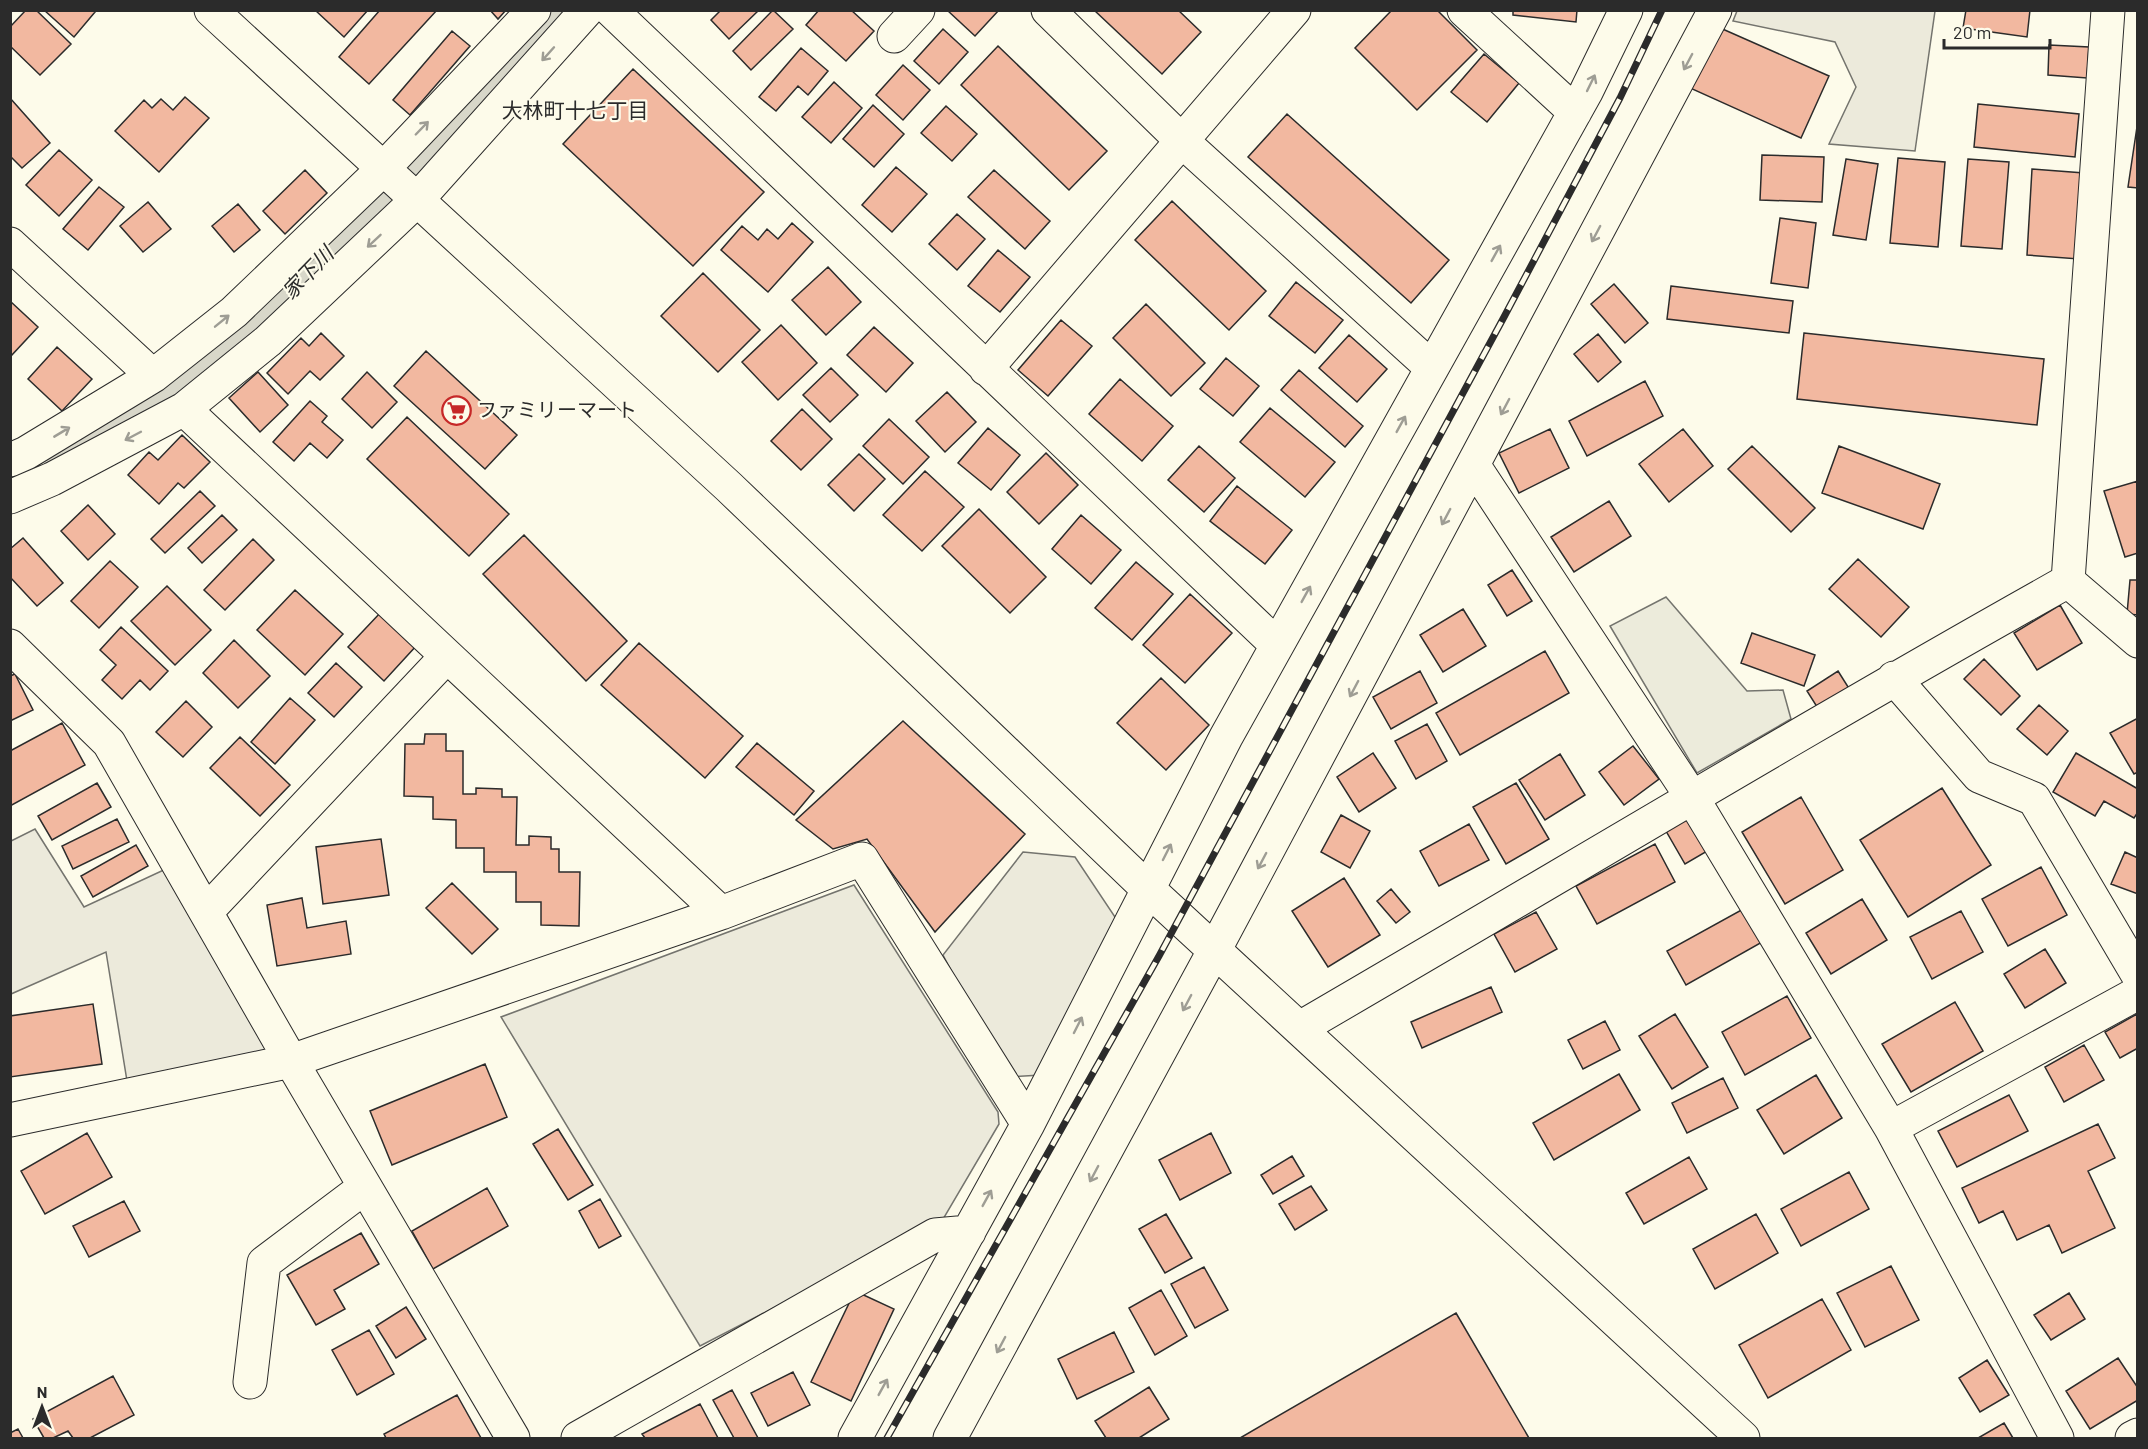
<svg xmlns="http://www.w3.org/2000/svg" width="2148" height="1449" font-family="Barlow,'Noto Sans JP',sans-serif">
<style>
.green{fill:#ecebdb;stroke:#74746e;stroke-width:1.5}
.parking{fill:#eceadb;stroke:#74746e;stroke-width:1.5}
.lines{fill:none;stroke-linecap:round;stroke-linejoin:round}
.river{stroke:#d8d7c9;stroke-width:63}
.building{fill:#f2b8a0;stroke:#2b2b2b;stroke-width:1.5}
.minor-casing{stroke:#2b2b2b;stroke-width:35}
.minor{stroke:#fdfbea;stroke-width:33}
.rail-casing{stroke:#2b2b2b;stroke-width:7}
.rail{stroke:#fdfbea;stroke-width:4.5;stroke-dasharray:14;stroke-linecap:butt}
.oneway{stroke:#9e9d94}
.labels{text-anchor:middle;stroke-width:4.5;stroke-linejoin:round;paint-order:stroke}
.poi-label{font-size:20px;fill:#2b2b2b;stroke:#fdfbea;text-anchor:start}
.neighbourhood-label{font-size:21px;fill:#2b2b2b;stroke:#fdfbea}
.water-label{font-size:21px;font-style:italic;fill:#2b2b2b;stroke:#fdfbea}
</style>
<rect width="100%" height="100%" fill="#fdfbea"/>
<path class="green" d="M1666,597L1747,691L1783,690L1791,719L1697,773L1610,626Z"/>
<path class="parking" d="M1737,11H1935L1915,151L1829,144L1856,87L1835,42L1733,21Z
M35,829L84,907L168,868L274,1044L265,1057L128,1087L106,952L11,994V841Z
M1023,852L1075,857L1117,920L1041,1075L1007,1077L943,955Z
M854,885L998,1112L999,1124L942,1221L700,1346L501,1017Z"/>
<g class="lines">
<path class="river" d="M10,480L63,455L163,399L269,313L342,241L562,10"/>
</g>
<path class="building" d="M26,10H36L71,44L40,75L10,46V27Z
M44,10H93L95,12L74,37Z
M315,10H368L344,37Z
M380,10H437L369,84L339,57Z
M490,10H506L498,19Z
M721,10H759L729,39L711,20Z
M773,10L793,29L751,70L733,51Z
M819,10H851L874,31L846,61L806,25Z
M947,10H999L975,36Z
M1094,10H1178L1201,32L1162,74Z
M1392,10H1437L1477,50L1417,110L1355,48Z
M1513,10H1577L1576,22L1513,15Z
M1966,10H2030L2027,37L1963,28Z
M1718,27L1829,76L1801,138L1690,88Z
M943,29L968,52L939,84L914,61Z
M452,31L470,46L410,115L393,100Z
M2049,45L2089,47L2087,78L2048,75Z
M998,46L1107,151L1069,190L961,85Z
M801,48L828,71L808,95L798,86L776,111L759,97Z
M1484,54L1519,83L1487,122L1451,92Z
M903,65L930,90L903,120L876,95Z
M633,69L764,192L693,266L563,144Z
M834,82L862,108L831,143L802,117Z
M185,97L209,118L159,172L115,131L144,100L152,108L161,99L173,110Z
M10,98L50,143L22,168L10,156Z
M1978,104L2079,114L2075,157L1974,147Z
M873,105L904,134L874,167L843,139Z
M946,106L977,134L952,161L921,133Z
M1287,114L1449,260L1411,303L1248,157Z
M2138,120V188L2128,187Z
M59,150L92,180L59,216L26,185Z
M1762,155L1824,157L1822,202L1760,200Z
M1898,158L1945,162L1938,247L1890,243Z
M1846,159L1878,164L1866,240L1833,235Z
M1968,159L2009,162L2002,249L1961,246Z
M896,167L927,194L892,232L862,205Z
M2032,169L2084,173L2079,259L2027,255Z
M305,170L327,193L285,234L263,211Z
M994,170L1050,221L1025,249L968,197Z
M99,187L124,207L88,250L63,229Z
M1172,201L1266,291L1229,330L1135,240Z
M148,202L171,229L143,252L120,226Z
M238,204L260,230L234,252L212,226Z
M957,214L985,239L957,270L929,244Z
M1780,218L1816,223L1808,288L1771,283Z
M792,223L813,242L768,292L721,250L742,226L758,240L767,229L778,239Z
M998,250L1030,277L1000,312L968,286Z
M828,267L861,302L826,335L792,300Z
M703,273L760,330L718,372L661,316Z
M1296,282L1343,320L1315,353L1269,316Z
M1614,284L1648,323L1625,343L1591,304Z
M1671,286L1793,301L1789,333L1667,319Z
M10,301L38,327L10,357Z
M1146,304L1205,363L1171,396L1113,338Z
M1061,320L1092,346L1048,396L1018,370Z
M781,325L817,363L778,400L742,362Z
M874,327L913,363L886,392L847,355Z
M321,333L344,356L320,380L310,371L288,394L267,373L301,338L309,346Z
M1804,333L2044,359L2037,425L1797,399Z
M1598,334L1621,362L1598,382L1574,354Z
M1349,335L1387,369L1357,402L1319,368Z
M57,347L92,379L62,411L28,379Z
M426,351L517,435L485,469L394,386Z
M1226,358L1259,386L1233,416L1200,389Z
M831,368L858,395L830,422L803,395Z
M1299,370L1363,426L1345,447L1281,390Z
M258,372L288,405L260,432L229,398Z
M367,372L397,402L372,428L342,399Z
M1120,379L1173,426L1142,461L1089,414Z
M1645,381L1663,416L1587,456L1569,421Z
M947,392L976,422L945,452L916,421Z
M310,401L327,416L322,422L343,440L327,458L310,443L294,461L273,442Z
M1270,408L1335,462L1305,497L1240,442Z
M802,409L832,439L801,470L771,441Z
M407,417L509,514L469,556L367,459Z
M889,419L929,457L903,484L863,446Z
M988,428L1020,455L991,490L958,463Z
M1550,429L1569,468L1519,493L1499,453Z
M1683,429L1713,466L1669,502L1639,464Z
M182,435L210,462L184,488L178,483L159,504L128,475L149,452L158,460Z
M1199,446L1235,478L1204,512L1168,480Z
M1752,446L1815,508L1791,532L1728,469Z
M1839,446L1940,484L1923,529L1822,493Z
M1046,453L1078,485L1039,524L1007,492Z
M859,454L885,479L854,511L828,485Z
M925,471L964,507L922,551L883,515Z
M2138,481V553L2125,557L2104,491Z
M1237,486L1292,530L1265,564L1210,521Z
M200,491L215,506L165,553L151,539Z
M1609,501L1631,536L1574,572L1551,537Z
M88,505L115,534L88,560L61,531Z
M979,509L1046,577L1010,613L942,546Z
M222,515L237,530L202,563L188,548Z
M1081,515L1121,550L1091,584L1052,549Z
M524,535L627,641L586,681L483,574Z
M23,538L63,583L37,606L10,577V549Z
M253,539L274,560L225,610L204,590Z
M1858,559L1909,607L1881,637L1829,589Z
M110,561L138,587L99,628L71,601Z
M1136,562L1173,594L1132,640L1095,608Z
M1512,570L1532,601L1507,616L1488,585Z
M2130,580H2138V615L2127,614Z
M167,586L211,630L175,665L131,621Z
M295,590L343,634L305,675L257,630Z
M1190,594L1232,633L1185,683L1143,645Z
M2060,605L2082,643L2037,670L2014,633Z
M1463,609L1486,646L1443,672L1420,635Z
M381,612L417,645L384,681L348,647Z
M121,627L168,671L150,690L140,680L122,699L102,680L116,665L100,650Z
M1752,633L1815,655L1804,686L1741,663Z
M234,640L270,676L238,708L203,673Z
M639,643L743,736L705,778L601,685Z
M1545,651L1569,693L1460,755L1436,713Z
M1984,659L2020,696L2001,715L1964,679Z
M336,663L362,687L334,717L308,693Z
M1420,671L1437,703L1391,729L1373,697Z
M1838,671L1850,690L1819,710L1807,691Z
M15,674L33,710L10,721V676Z
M1161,678L1209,725L1166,770L1117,723Z
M290,698L315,720L275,764L251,742Z
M186,701L212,727L183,757L156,732Z
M2039,705L2068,731L2047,755L2017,729Z
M2138,718V772L2134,774L2110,733Z
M903,721L1025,834L935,932L867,839L833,849L796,820Z
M62,723L85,765L10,806V751Z
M1427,724L1447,761L1416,779L1395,741Z
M425,734H446V751H463V794H476V788L502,789V797H517L516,845H529V836L551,837V849H559V872H580L579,926L541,925V902H516V872H484V848H456V820L433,819V797L404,796L405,744H424Z
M240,737L290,785L260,816L210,768Z
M757,743L814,791L794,815L736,767Z
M1633,746L1659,779L1624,805L1599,772Z
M1373,753L1396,788L1359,812L1337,777Z
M2076,753L2138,789V812L2134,818L2104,801L2095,816L2053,792Z
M1560,754L1585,795L1545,820L1519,780Z
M97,783L111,807L52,840L38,816Z
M1516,783L1549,839L1506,864L1473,807Z
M1942,788L1991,865L1908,917L1860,840Z
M1801,797L1843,870L1785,904L1742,832Z
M1341,815L1370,831L1350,868L1321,852Z
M1690,817L1709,850L1685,864L1666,831Z
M117,819L129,842L73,869L62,846Z
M1469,824L1489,860L1439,886L1420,851Z
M381,839L389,895L323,904L316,847Z
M1655,844L1675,882L1597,924L1576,886Z
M136,845L148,866L93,897L81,876Z
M2125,852L2138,858V894L2111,884Z
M2041,867L2067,915L2008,946L1982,899Z
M1344,878L1380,935L1328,967L1292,911Z
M452,883L498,929L472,954L426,908Z
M1391,889L1410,912L1396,923L1377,901Z
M302,898L307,928L346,921L351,954L277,966L267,905Z
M1862,899L1887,940L1831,974L1806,933Z
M1745,908L1764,941L1686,985L1667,951Z
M1961,911L1983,952L1932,979L1910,937Z
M1536,912L1557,949L1515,972L1494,934Z
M2045,949L2066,983L2025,1008L2004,974Z
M1491,987L1502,1012L1422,1048L1411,1022Z
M1787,996L1811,1038L1745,1075L1722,1032Z
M1955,1002L1983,1051L1911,1092L1882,1044Z
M93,1004L102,1064L10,1077V1016Z
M1675,1014L1708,1067L1672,1089L1639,1036Z
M2137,1014L2138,1048L2120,1058L2105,1032Z
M1605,1021L1620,1050L1583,1069L1568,1040Z
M2084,1045L2104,1080L2064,1102L2045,1067Z
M485,1064L507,1117L392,1165L370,1111Z
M1619,1074L1640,1110L1554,1160L1533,1123Z
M1816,1075L1842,1118L1784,1154L1757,1110Z
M1723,1078L1738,1108L1687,1133L1672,1103Z
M2009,1095L2028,1131L1957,1167L1938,1131Z
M2098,1124L2115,1158L2088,1171L2115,1228L2062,1253L2049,1225L2017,1240L2003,1211L1979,1223L1962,1188Z
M558,1129L593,1185L568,1200L533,1144Z
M87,1133L112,1177L45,1214L21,1171Z
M1211,1133L1231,1173L1180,1200L1159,1160Z
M1292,1156L1304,1176L1273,1194L1261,1175Z
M1689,1157L1707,1189L1644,1224L1626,1193Z
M1849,1172L1869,1209L1801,1246L1781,1209Z
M1311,1186L1327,1210L1295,1230L1279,1204Z
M487,1188L508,1226L433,1269L412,1231Z
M600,1199L621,1236L599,1248L579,1211Z
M124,1201L140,1231L89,1257L73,1226Z
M1166,1214L1192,1258L1165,1273L1139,1229Z
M1756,1214L1778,1253L1715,1289L1693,1249Z
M361,1233L379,1264L334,1290L345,1309L316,1325L287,1275Z
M1891,1266L1919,1320L1865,1347L1837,1293Z
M1204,1267L1228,1310L1195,1328L1171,1284Z
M1161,1290L1187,1336L1155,1355L1129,1308Z
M855,1291L894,1309L851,1401L811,1382Z
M2069,1293L2085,1319L2051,1340L2034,1315Z
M1822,1299L1851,1350L1768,1398L1739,1345Z
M406,1307L426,1339L396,1358L376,1326Z
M1456,1313L1529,1438H1240Z
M369,1330L394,1374L357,1395L332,1350Z
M1114,1332L1134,1372L1077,1399L1058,1359Z
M2118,1358L2138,1388V1400L2090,1429L2066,1391Z
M1987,1360L2009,1395L1980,1412L1959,1378Z
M793,1372L810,1405L768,1426L751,1393Z
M113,1376L134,1415L90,1438H73L68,1431L53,1438H44L33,1419Z
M1149,1387L1169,1419L1139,1438H1106L1095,1421Z
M732,1390L758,1438H734L713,1400Z
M457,1395L481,1438H386L384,1434Z
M700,1404L718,1438H645L642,1434Z
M2004,1423L2013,1438H1978Z
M18,1429L23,1438H10V1433Z"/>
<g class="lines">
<defs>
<path id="minor" d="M211,10L729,487L1148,889L1743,1438
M611,10L1277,645
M1048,10L1182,141L1432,368
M1464,10L1575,112
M894,36L918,10
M10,244L153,376
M986,369L1294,10
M184,409L721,913
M10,460L26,453L153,376L234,312L382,170L534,10
M1474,466L1693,799L1891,1128L2057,1438
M10,497L52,479L184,409L268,341L416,201L587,10
M2068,581L2108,10
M2068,581L2138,641
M10,646L109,743L291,1061L513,1438
M1894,678L1979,776L2034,799L2138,975
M206,912L447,656
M1300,1028C1556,879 1809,726 2068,581
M10,1120L291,1061L721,913L862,859L1028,1124
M1891,1128L2138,993
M250,1382L264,1263L365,1187
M578,1438L935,1235L969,1232
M855,1438L1028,1124L1226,737L1586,92L1626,10
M950,1438L1214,951L1715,10
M2132,1438L2138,1435"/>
</defs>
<use href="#minor" class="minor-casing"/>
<use href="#minor" class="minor"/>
<defs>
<path id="rail" d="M887,1438L1159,956L1504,317L1620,98L1662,10"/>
</defs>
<use href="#rail" class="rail-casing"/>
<use href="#rail" class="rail"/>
</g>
<defs><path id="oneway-shaft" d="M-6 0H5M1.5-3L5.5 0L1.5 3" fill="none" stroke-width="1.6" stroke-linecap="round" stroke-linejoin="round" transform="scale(1.5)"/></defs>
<g class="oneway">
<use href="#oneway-shaft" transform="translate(548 54) rotate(132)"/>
<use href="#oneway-shaft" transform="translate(1688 62) rotate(118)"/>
<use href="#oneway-shaft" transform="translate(1591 83) rotate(-64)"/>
<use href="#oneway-shaft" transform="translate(422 128) rotate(-46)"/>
<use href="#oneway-shaft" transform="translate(1596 234) rotate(118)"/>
<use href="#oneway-shaft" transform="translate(374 241) rotate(137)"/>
<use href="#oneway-shaft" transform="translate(1496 253) rotate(-61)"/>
<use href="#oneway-shaft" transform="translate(222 321) rotate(-39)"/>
<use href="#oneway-shaft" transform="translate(1505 407) rotate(118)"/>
<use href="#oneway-shaft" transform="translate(1401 424) rotate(-61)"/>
<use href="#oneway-shaft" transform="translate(62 432) rotate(-31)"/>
<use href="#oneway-shaft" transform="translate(133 436) rotate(152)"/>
<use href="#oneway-shaft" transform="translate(1446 517) rotate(118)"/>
<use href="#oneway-shaft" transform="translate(1306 594) rotate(-61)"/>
<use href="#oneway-shaft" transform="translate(1354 689) rotate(118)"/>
<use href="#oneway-shaft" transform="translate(1167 852) rotate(-63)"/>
<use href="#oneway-shaft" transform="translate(1262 861) rotate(118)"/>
<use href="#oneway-shaft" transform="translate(1187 1003) rotate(118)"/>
<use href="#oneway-shaft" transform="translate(1078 1025) rotate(-63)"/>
<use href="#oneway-shaft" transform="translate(1094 1174) rotate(118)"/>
<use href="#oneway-shaft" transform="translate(987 1198) rotate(-61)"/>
<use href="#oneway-shaft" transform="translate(1001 1345) rotate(118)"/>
<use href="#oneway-shaft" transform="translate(883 1387) rotate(-61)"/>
</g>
<defs>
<symbol id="supermarket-ring" viewBox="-11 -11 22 22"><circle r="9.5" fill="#fdfbea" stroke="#c62828" stroke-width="1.5"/><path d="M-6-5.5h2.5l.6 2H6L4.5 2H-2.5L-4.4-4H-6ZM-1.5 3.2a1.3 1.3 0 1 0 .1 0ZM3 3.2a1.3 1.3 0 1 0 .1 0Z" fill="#c62828"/></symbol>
</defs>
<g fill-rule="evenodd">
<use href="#supermarket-ring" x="440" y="394" width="33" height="33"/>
</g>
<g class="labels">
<g class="poi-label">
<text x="477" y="417">ファミリーマート</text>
</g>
<g class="neighbourhood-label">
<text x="575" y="118">大林町十七丁目</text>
</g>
<g class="water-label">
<text transform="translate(308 273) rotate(-46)" y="7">家下川</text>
</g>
</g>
<rect width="2148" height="1449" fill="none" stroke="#2b2b2b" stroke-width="24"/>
<g transform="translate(42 1407)" stroke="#fdfbea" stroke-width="4.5" paint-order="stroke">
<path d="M0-4.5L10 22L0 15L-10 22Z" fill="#2b2b2b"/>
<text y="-9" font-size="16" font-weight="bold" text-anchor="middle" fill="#2b2b2b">N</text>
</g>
<path d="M1944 39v9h106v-9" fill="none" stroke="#2b2b2b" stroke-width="3"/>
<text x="1953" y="39" font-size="18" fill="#2b2b2b" stroke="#fdfbea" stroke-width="4.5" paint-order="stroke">20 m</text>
</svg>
